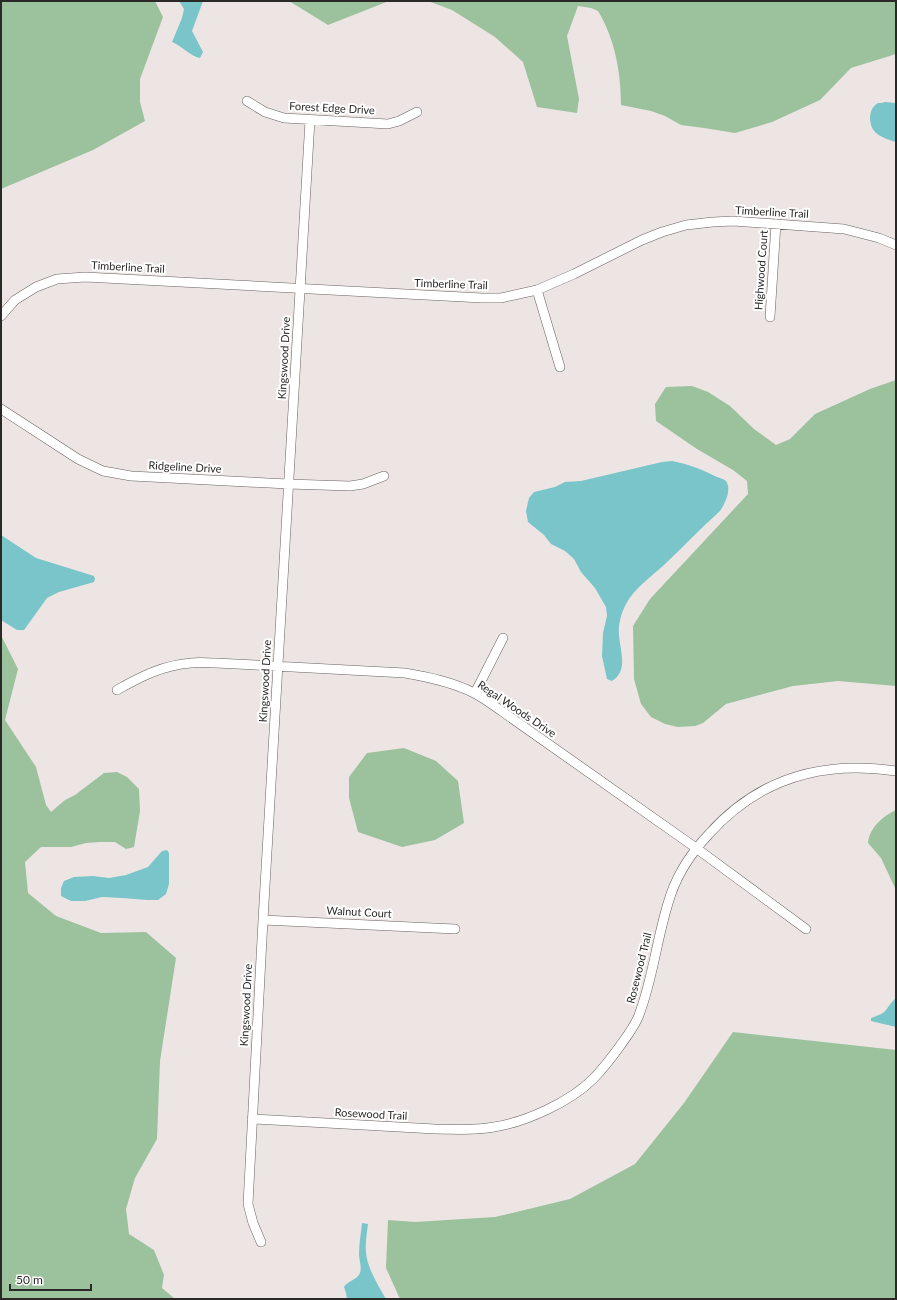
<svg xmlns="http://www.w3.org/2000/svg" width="897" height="1300" font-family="Lato,sans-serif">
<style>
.green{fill:#9cc19d}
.water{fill:#7ac5ca}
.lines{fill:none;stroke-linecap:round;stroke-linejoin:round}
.minor-casing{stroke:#66615f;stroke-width:10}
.minor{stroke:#fff;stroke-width:9}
.labels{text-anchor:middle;stroke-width:4;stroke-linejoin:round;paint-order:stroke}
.street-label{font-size:11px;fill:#2b2928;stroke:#fff}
</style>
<rect width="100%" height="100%" fill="#ece5e3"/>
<path class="green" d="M1,1H155L163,17L140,79V102L145,121L93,150L1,189Z
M289,1H389L328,25Z
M428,1H896V54L851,68L820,100L772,122L735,133L704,128L681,125L665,116L651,111L621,105C621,73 615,39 598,11L591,8L578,6L567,36L579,99L577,113L537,107L523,62L495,37L452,10Z
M896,380V686L838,681L793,686L726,704L703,723L695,726L678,727L665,724L651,717L641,704L634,679L633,626L650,599L748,494L747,481L733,470L697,449L656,421L655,404L666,387L692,386L708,392L730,406L754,429L776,445L790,439L815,414L870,389Z
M1,635L18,669L5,720L36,767L46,805L51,812L65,800L75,795L104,773L117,772L127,777L139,789L140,811L134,847L126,849L115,842H99L86,843L71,847H41L25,862L28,893L56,916L101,933L146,932L176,958L160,1061L157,1139L135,1178L126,1209L129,1234L154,1250L164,1275L162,1288L175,1299H1Z
M404,748L436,761L458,781L464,823L435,840L402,847L358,832L349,798V777L367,753Z
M896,810V890L881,858L868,843C870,827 882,817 896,810Z
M733,1032L896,1050V1299H400L386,1268L388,1220L415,1222L495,1217L570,1199L635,1164L684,1103Z"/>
<path class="water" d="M179,1H203L192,31L203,52L200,58C190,56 182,46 172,42L182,18L184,9Z
M885,102L896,103V142C889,140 880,137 875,132C868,125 868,108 878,103C880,103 883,103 885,102Z
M672,461C691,465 701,469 717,477C720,478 724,479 726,481C732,489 725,504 720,511C701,528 683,547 665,564C653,575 638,586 629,599C625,605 621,614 620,621C614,641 633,668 612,681L607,679L602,656L603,633L607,616L606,607L595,588L581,572L574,559L565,551L551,544L544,535L528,522L526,511L529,498L534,492L555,487L565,482L581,481L662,462Z
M1,535L36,558L94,576L95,579L94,582L59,592L47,598L24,630H17L1,620Z
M167,850L169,853V884L166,894L158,900H147L123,898L102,897L85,901H71L61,896V888L64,881L74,877L93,876L109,878L126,875L148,867L162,851Z
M896,998V1027L871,1021V1018C890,1012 884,1009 896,998Z
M362,1223L368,1224C367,1233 365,1243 366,1252C367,1268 378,1285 386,1299H347L346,1293L344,1287C347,1281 356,1281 360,1273C362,1267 359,1260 359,1254C359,1244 361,1233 362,1223Z"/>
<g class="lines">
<defs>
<path id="minor" d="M247,101L265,112L284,118L388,124L399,121L417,112
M537,290L560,367
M1,316L15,300L36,287L57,279L85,277L482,298H501L537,290L574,274L642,240L662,232L686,225L713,222L733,221L844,229L879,238L896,245
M770,317L776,224
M1,409L78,459L103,471L131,476L288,484L350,486L363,484L384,476
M117,690C140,677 163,665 191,663C199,662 208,663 216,663L405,673C428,677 453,682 474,693C484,698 493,705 503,712L696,848L806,929
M475,693L503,638
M263,920L455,929
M252,1119L435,1129C454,1129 474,1131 494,1127C526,1122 570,1102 593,1079C603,1069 612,1057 620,1046C627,1036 635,1026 639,1015C654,976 657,934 671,894C679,871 692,852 709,834C759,778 823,760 896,771
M261,1242L253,1223L248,1204L263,920L310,120"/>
</defs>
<use href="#minor" class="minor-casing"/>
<use href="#minor" class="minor"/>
</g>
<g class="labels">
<g class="street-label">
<text transform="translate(332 108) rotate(3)" y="4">Forest Edge Drive</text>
<text transform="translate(772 212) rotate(3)" y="4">Timberline Trail</text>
<text transform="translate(128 267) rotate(3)" y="4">Timberline Trail</text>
<text transform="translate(761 270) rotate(-86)" y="4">Highwood Court</text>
<text transform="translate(451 284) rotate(2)" y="4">Timberline Trail</text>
<text transform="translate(284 358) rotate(-87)" y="4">Kingswood Drive</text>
<text transform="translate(185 467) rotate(3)" y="4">Ridgeline Drive</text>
<text transform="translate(265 681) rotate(-87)" y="4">Kingswood Drive</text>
<text transform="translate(517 709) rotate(34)" y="4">Regal Woods Drive</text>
<text transform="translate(359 912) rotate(3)" y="4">Walnut Court</text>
<text transform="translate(639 968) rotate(-76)" y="4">Rosewood Trail</text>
<text transform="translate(246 1005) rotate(-87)" y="4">Kingswood Drive</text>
<text transform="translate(371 1114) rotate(3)" y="4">Rosewood Trail</text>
</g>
</g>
<rect width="897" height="1300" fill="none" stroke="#2b2928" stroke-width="4"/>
<path d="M10 1284v6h81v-6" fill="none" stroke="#2b2928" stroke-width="2"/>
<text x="16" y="1284" font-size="12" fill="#2b2928" stroke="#ffffff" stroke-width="3" paint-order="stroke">50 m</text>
</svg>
